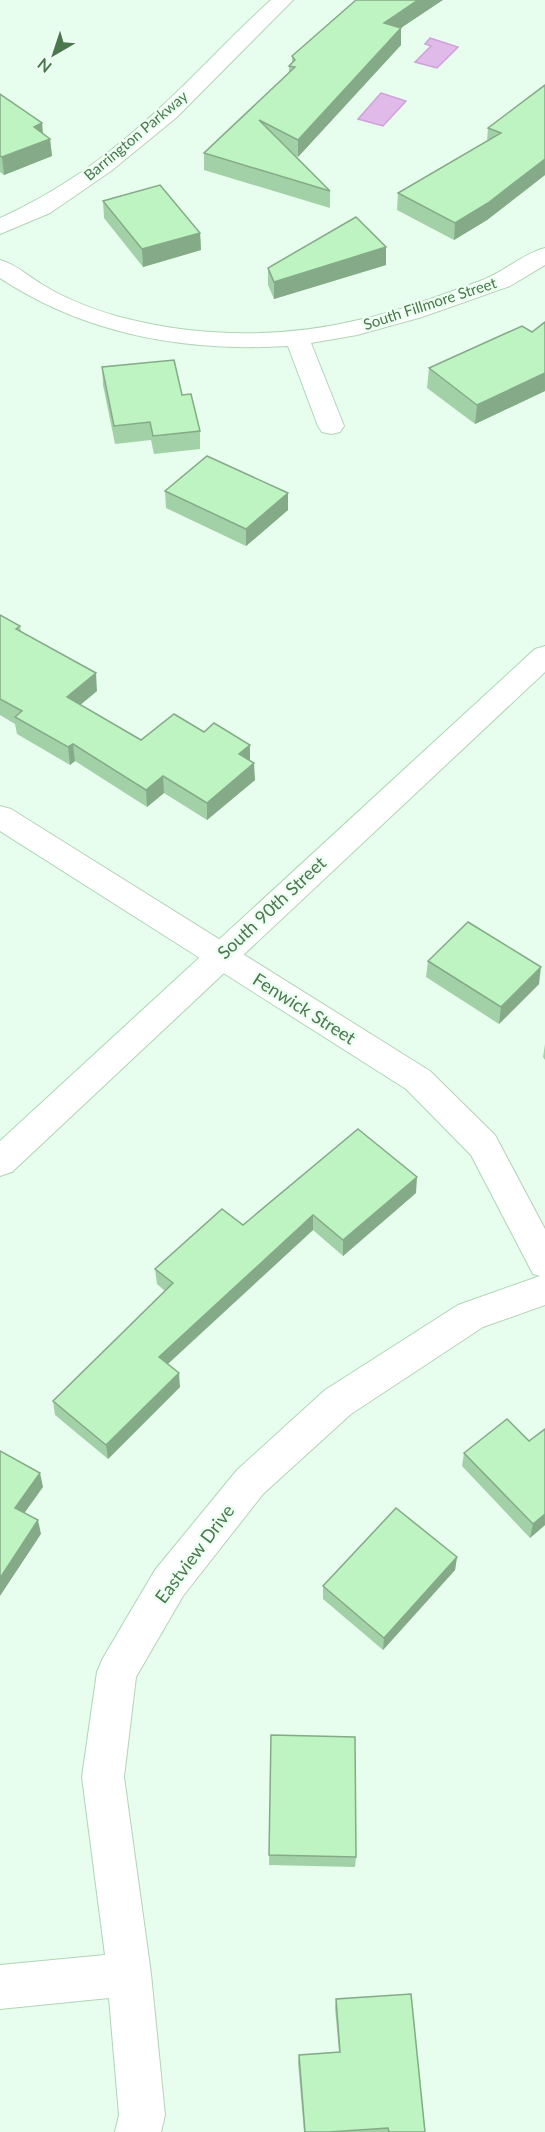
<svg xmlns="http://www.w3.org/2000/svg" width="545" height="2132" font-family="Lato,sans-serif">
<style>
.water{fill:#e0bae8;stroke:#d0a0da;stroke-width:1.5}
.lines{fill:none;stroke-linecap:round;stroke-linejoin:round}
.street-casing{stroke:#b2d4b6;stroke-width:2}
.secondary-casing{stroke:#acd5b1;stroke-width:2}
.street{fill:#fff;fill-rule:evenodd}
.secondary{fill:#fff;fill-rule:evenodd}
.wall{fill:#a3d1a7}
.shaded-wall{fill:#85aa88}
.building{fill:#bef3c2;stroke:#85aa88;stroke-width:1.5}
.labels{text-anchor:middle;stroke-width:5;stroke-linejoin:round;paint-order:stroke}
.far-street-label{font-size:15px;fill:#4a784c;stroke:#eefff3}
.street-label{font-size:18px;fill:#4a784c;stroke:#eefff3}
</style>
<rect width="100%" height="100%" fill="#e7fded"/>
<path class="water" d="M430,38L458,47L437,68L415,62L431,46L425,44Z
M381,93L406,101L383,126L358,119Z"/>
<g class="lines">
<defs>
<path id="street" d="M271,0H293L177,117L111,171L50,213L0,234V218C59,192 115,151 162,106C199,72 233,34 271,0Z
M545,248V265L510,286L422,317L357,335L311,343L344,426L340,432L331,434L322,432L318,426L288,346C186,352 86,335 0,278V260C16,264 29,277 43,285C68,300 99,312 128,319C204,338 286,338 363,319C403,310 442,295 480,281C503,273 522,254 545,248Z
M0,806L11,809L430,1071L495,1135L545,1229V1305L483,1327L351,1414L263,1494L183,1596L136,1677L124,1777L151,1974L165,2115L161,2132H115L119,2115L109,1998L0,2009V1965L105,1955L82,1777L97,1672L103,1658L155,1570L237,1470L325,1390L458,1305L540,1276L533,1274L471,1155L406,1089L0,831Z"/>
<path id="secondary" d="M545,646V672L12,1172L0,1176V1141L535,649Z"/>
</defs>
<use href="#street" class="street-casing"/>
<use href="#secondary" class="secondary-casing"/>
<use href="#street" class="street"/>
<use href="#secondary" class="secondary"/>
</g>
<path class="wall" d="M401,28V45L298,157L296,156L330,191V208L204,170V153L289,73V66L292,62V56Z
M545,85V175L487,220L454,240L397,210L398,193L487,141L488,128Z
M0,94L42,123L43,133L50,139L52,156L4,175L0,172Z
M103,201L200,233L201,250L143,267L104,218Z
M386,265L274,299L268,285V268Z
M545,322V391L475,424L427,388L429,368L532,332Z
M102,367L182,395L200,431V449L154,454L151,440L115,444L103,385Z
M165,491L288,493V510L246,546L166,508Z
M0,615L20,626L21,631L97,691L80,705L141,740L204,732L250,745V760L255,780L207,820L164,793L147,807L75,761L70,765L17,734L15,724L0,715Z
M428,961L539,984L499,1024L426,977Z
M545,1044V1060L543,1057Z
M416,1193L343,1256L313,1230L168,1364L180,1387L108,1459L55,1415L53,1401L165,1291L157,1284L155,1269L243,1225Z
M545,1429V1525L530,1538L462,1466L464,1453L529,1441Z
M457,1557L455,1570L383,1650L323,1599V1586Z
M271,1735L356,1857L355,1867L269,1865Z
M336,1999L425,2132H304L298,2063L299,2055L339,2052L335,2008Z"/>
<path class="shaded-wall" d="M418,0H443L383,40L384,23Z
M401,28V45L298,157V140Z
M42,123L43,140L34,127Z
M50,139L52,156L4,175L2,157Z
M545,159V175L487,220L454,240L455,223Z
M200,233L201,250L143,267L142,249Z
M386,247V265L274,299V282Z
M545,373V391L475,424L477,405Z
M288,493V510L246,546V529Z
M96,673L97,691L68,715L67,697Z
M73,744L75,761L70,765L68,747Z
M250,745V762L239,754Z
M254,763L255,780L207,820V803Z
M163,776L164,793L147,807L146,790Z
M541,967L539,984L499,1024L501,1007Z
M417,1177L416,1193L343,1256V1240Z
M313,1215V1230L160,1371L159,1357Z
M179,1373L180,1387L108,1459L106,1445Z
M40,1473L43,1487L18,1522L15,1508Z
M545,1514V1525L530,1538L533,1524Z
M38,1520L41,1534L0,1596V1578Z
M457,1557L455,1570L383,1650L384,1638Z"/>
<path class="building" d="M356,0H418L384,23L401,28L298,140L259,120L330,191L204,153L295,67L289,66L295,60L292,56Z
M545,85V159L488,203L455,223L398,193L501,133L488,128Z
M0,94L42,123L34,127L50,139L2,157L0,156Z
M160,185L200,233L142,249L103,201Z
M356,217L386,247L274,282L268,268Z
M545,322V373L477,405L429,368L522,326L532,332Z
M174,360L182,395L191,394L200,431L153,436L150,422L114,426L102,367Z
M207,456L288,493L246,529L165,491Z
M0,615L20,626L16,629L96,673L67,697L141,740L174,714L204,732L214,723L250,745L239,754L254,763L207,803L163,776L146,790L73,744L68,747L15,717L22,711L0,699Z
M468,922L541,967L501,1007L428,961Z
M358,1129L417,1177L343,1240L313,1215L159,1357L179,1373L106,1445L53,1401L173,1283L155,1269L222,1209L243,1225Z
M507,1419L529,1441L545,1429V1514L533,1524L464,1453Z
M0,1451L40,1473L15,1508L38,1520L0,1578Z
M396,1508L457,1557L384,1638L323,1586Z
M271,1735L355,1737L356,1857L269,1855Z
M411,1994L425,2132H389L388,2128L329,2132H305L299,2055L340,2052L336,1999Z"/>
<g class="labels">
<g class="far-street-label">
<text transform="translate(136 136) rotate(-40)" y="5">Barrington Parkway</text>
<text transform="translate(430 304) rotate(-18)" y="5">South Fillmore Street</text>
</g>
<g class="street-label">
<text transform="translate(272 908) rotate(-43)" y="6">South 90th Street</text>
<text transform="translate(304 1009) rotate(32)" y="6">Fenwick Street</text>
<text transform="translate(195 1554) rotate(-53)" y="6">Eastview Drive</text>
</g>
</g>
<g transform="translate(54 54) rotate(219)" stroke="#eefff3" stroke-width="4.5" paint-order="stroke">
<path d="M0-4.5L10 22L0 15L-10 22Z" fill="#4a784c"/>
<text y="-9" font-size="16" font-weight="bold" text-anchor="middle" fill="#4a784c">N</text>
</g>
</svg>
